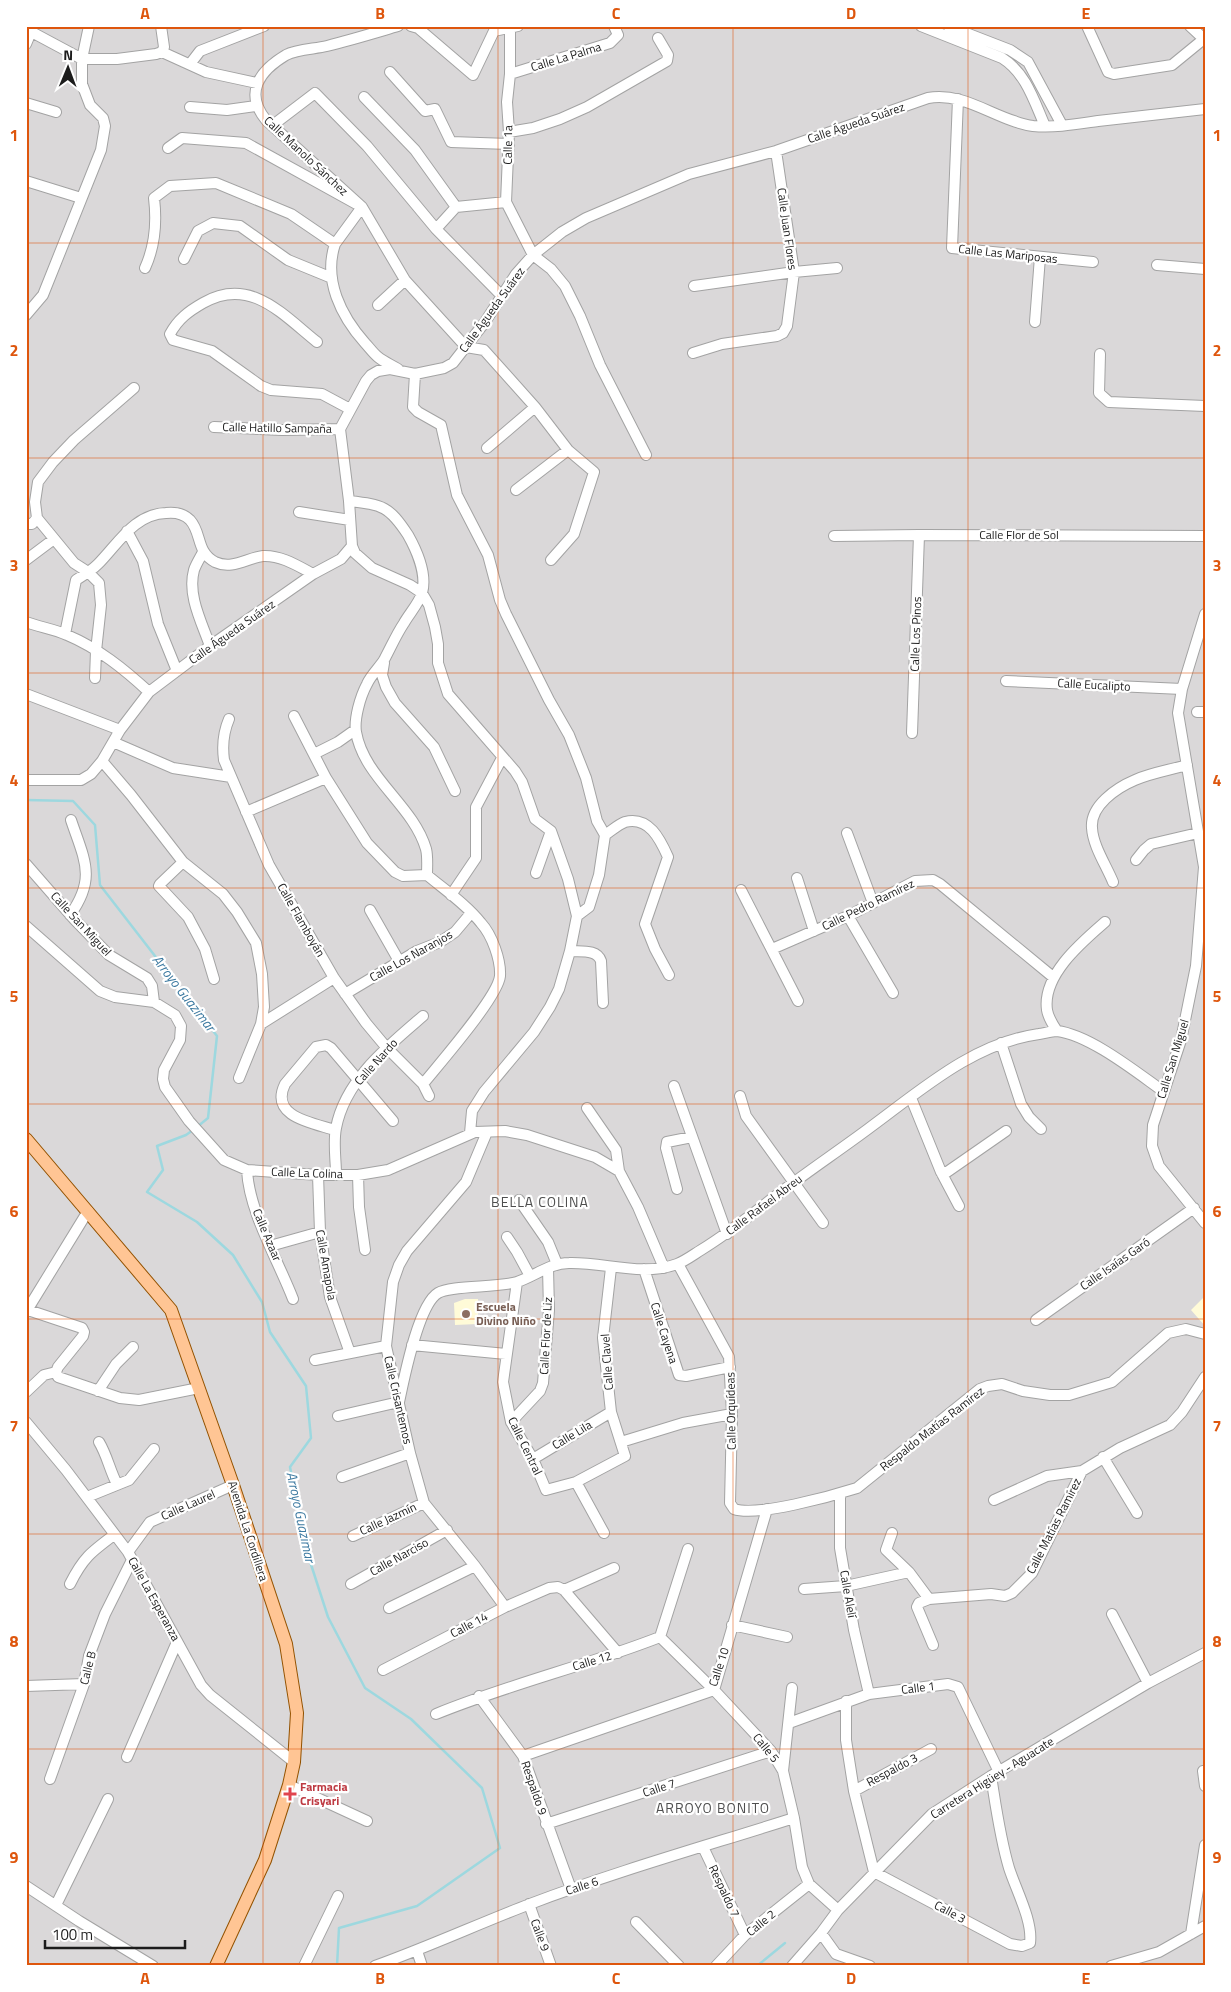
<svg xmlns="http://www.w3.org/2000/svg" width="1231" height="1992" font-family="'Titillium Web',sans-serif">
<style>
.residential{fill:#dad8d9}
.education{fill:#fffbd8}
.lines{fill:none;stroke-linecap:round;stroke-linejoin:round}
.stream{stroke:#9dd8df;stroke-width:2.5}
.minor-casing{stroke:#a3a3a3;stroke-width:12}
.major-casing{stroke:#935200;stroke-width:14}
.minor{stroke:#fff;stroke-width:10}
.major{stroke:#ffc594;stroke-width:12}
.grid{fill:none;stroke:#de560d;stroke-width:1;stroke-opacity:0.55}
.education-dot{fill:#8d6e63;stroke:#fff;stroke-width:2}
.health-dot{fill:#e0444e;stroke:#fff;stroke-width:2}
.labels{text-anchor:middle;stroke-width:4.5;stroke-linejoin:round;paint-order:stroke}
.street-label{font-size:12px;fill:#1c1c1c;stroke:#fff}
.education-label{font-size:12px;font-weight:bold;fill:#785e54;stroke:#fff;text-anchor:start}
.health-label{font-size:12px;font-weight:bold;fill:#be3a42;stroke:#fff;text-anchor:start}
.water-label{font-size:14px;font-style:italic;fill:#3d7aa1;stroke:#fff}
.neighbourhood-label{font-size:14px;letter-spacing:1px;fill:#4f4f4f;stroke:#fff}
.neatline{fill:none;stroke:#de560d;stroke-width:2}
.grid-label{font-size:16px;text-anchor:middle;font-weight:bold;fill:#de560d}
</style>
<rect width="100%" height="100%" fill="#eee8e0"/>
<path class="residential" d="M26,26H1205V1966H26Z"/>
<path class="education" d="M1205,1296V1326L1191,1310Z
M465,1299H478V1324L455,1325L454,1303Z"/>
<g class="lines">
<path class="stream" d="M26,800L73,801L95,825L100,885L217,1036L208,1118L197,1127
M193,1130L186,1135L157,1146L163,1170L147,1192L197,1222L233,1255L262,1302L270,1332L306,1386L311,1438L290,1467L306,1549L328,1617L365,1688L411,1719L482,1788L500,1848L417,1906L339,1928L337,1966
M757,1966L785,1943"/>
<defs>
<path id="minor" d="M398,26C374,33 351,40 327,46C315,49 297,49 286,55C259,71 244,93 266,120L362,207L405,280L466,347
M411,26L418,28L473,75L494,31L518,26
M921,26L1002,58C1026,73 1034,101 1045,126
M948,26L1010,50L1028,62L1062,125
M1087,26L1108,72L1114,74L1172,65L1205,38
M1190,26L1205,40
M510,28V74L507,102L509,132L506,202L533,255L551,269L565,286L580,316L600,365L646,455
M26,29L82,59H117L156,54L162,52L164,47L161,26
M26,44L31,32
M162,52L206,72L257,83
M190,64L200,51L264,26
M390,72L425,111L435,109L451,142L509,144
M510,74L610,43L618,35L614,26
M364,97L415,150L456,207
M958,99L952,248L1093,262
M26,103L56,112
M190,107L227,110L256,106
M273,125L315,93L367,146L436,229L501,295
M509,132L533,128L560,119L587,107L667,61L668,55L658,38
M168,148L182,138L246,143L362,207L335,244
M26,181L81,198
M436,229L456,207L506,202
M184,259L198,231L213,223L240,226L288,260L332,278
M1157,265L1205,269
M145,268C155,246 157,223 154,198L170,186L216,183L291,214L335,244C323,280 341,316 365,343C369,347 373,353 378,357C384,362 392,365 398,369
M694,286L794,272L837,268
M378,305L405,280
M26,315L43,295L101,150L105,126L103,118L90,105L82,84V59L89,26
M1035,322L1040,257
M317,342C282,314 250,276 203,303C189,311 178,319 170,334L173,340L212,351L261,386L271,390L322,394L350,409
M466,347L484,350L535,407L568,450L594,472L574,534L551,560
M693,353L722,344L777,336L783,333L787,326L794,272L776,151
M1100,354L1099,393L1109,402L1205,406
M415,374L413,407L418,412L441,425L457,495L488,555L500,600L506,614L549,700L569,735L586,778L597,821L605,835L599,875L589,907L577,916
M214,427L282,430L340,429
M487,448L535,407
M516,490L568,450
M349,501C383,505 389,506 408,535C417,551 427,575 422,593C419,603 409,614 404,623C396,635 391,647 384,660C379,668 371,675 367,684C360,697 354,719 356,732C364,778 413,805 426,849C428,857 427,867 427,875
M299,512L350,520
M26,524H32L37,518
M127,531L143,561L158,624L177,671
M834,536L919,535L1205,536
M352,546L355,553L372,568L410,585L422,593L429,605L435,627L438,644V663L448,694L515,771L522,782L535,819L551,831L568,879L577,916L570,951L559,989L550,1007L534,1032L484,1092L472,1111L470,1133
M203,552C200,558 196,564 194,570C187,595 202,623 210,646
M26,560L54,539
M1205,614L1182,689L1178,713L1204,867L1196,966L1181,1040L1153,1125L1152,1146L1159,1166L1205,1223
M26,622C39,627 54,629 67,635C98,648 124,669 149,692
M65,634L76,580C84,575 91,571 98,564C118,544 134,514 166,513C175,512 183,513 190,520C202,533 196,552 215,562C232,570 247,558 263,556C281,555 298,566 313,574
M384,663L382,675L386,687L395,703L434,747L455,791
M95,678L96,651L101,605L99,583L88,572L74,563L37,518L35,502L38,482L53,462L74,440L134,388
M1006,681L1182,689
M26,694L120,730
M1197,712H1205
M294,716L326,778
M229,719C223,733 222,745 224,760L269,865L334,978L366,1023L386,1047L423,1084L429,1096
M912,733L919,535
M113,742L173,768L231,777
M314,754L338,742L355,730
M102,761L131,795L183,862L223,894L237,912L256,943L262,974L264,1007L261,1024L239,1078
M26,780H81L91,774L102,761L120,730L149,692L210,646L313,574L341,559L352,546L349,501L340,429L366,381L371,375L378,371L390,369L415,374L444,368L453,363L485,322L516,274L533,255L562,232L586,218L689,174L776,151L928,98C965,91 997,121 1033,126C1055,128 1077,124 1098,121C1134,117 1169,113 1205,109
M246,812L326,778L367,843L395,872L403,876L427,875C445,890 467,905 481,923C492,935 501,960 500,976C498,997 439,1064 423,1084
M847,833L873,903
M605,835C611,831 619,824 625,822C649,816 660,839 668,857L645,924L655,949L669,975
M1136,860L1144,850L1151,844L1198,833
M183,862L160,884L159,886L188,917L205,949L214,979
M26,864L74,919L109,955L147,978L152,986L154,1002
M536,873L551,831
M797,878L814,931
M1113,882C1106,865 1093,846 1092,828C1090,806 1116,788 1135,780C1151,773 1170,770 1187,765
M741,890L798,1001
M451,895L476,858V807L502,758
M370,910L399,961
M70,915C97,878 84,859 71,820
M848,916L893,993
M26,926L100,991L115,997L154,1002L175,1015L181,1026L180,1040L164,1070L163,1079L165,1087L189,1121L224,1160L247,1170L318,1175H358L388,1170L475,1132L505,1131L527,1135L595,1157L619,1171L638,1207L664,1268
M772,949L848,916L915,881L933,880L940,884L1053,977
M570,951C581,952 597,949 601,961L603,1003
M345,994L417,951L440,942L455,932L471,913
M261,1024L334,978
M1057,1031C1053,1025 1048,1017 1047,1010C1042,975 1082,942 1105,922
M1001,1043L1021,1104L1029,1117L1041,1129
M674,1086L727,1234
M740,1096L746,1116L823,1223
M911,1098L941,1172H947L1006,1131
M587,1108L616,1150L619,1171
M335,1130C313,1123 269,1117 285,1084L316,1047L326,1045L331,1048L393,1121
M487,1132L466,1182L407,1251L399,1265L393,1282L386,1346L410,1453L424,1503L475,1566L505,1607
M247,1170C249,1212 278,1260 293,1299
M941,1172L959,1206
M336,1174C336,1160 333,1143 336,1128C345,1080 388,1046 423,1016
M318,1175L320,1232L330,1297L350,1353
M358,1175L359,1207L365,1250
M677,1189L666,1148L667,1142L692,1137
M519,1200L548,1242L557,1264
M507,1237L517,1252L530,1276
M270,1246L320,1232
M678,1264L729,1357L732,1414L730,1503L734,1509C757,1517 832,1496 857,1488L980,1389L988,1386L1002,1384L1023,1391L1050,1395H1069L1112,1382L1168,1333L1186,1329L1205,1334
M644,1269L679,1375L686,1376L730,1367
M517,1282L503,1382L511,1422L533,1459L546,1490L576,1482L625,1456L611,1412L603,1338L611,1268
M28,1310L82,1328L84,1332L83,1336L58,1367L56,1372L58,1377L120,1398L139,1400L199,1388
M26,1312L88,1211
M1036,1320L1194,1208
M412,1345L506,1354
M315,1360L386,1346
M98,1391L116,1364L133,1347
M26,1392L44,1375L56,1372
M338,1416L399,1402C404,1379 418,1305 438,1293C451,1285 497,1288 517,1282C535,1276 550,1263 569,1263C605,1262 642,1277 677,1264C685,1261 693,1255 701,1250C727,1234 750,1216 773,1198C804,1174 837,1152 868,1129C920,1091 973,1043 1039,1034C1045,1033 1052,1031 1057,1031C1090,1035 1136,1072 1163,1091
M26,1422L66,1470L128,1552L201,1685L210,1695L294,1762
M511,1422L540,1391L543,1383L549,1310L548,1268
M99,1442C107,1455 110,1471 117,1484
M621,1442L683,1423L732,1414
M1103,1457L1137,1513
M533,1459L611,1412
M342,1477L410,1453
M576,1482L604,1533
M840,1494V1548L854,1630L869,1694
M87,1497L129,1480L154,1449
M994,1500L1047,1476L1082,1471
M892,1533L886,1550L909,1572
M353,1536L424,1503
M128,1552L150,1522L233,1485
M70,1584C83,1558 91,1552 114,1535
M351,1584L447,1530
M804,1589L846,1586L909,1572L929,1599
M564,1590L614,1568
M389,1608L475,1566
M1112,1614L1148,1683
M732,1625L787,1637
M660,1637L714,1690L771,1751L783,1771L794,1818L802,1867L809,1884L838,1910
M660,1637L688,1549
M933,1645L917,1607L919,1603L929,1599L991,1594L1005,1596L1012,1593L1032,1573L1082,1471L1120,1448L1170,1425L1182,1412L1205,1377
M383,1670L505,1607L549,1588L558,1587L564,1590L618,1653
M26,1686L84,1684
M479,1696L523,1756L571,1889
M846,1701V1740L854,1791L874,1872L1010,1944L1022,1946L1030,1943C1033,1921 1016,1890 1009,1868C1000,1838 996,1807 991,1776
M436,1714C509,1684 586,1666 660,1637
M789,1723L869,1694L948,1684L958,1687L999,1772
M523,1756L714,1690L767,1509
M127,1757L177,1642
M783,1771L792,1688
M1203,1771L1205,1786
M50,1779L84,1684L89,1656L105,1614L132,1560
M289,1785L367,1821
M854,1791L931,1749
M546,1824L771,1751
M703,1847L745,1935
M26,1886L79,1921L153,1966
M529,1904L551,1966
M56,1905L108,1799
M636,1922L679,1966
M821,1933L836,1954L870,1966
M1191,1934L1205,1845
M417,1951L422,1966
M304,1966L338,1896
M375,1966C428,1947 478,1924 530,1904C617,1871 706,1846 794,1818
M716,1966L745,1935L809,1884
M792,1966L821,1933L838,1910L932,1814L991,1776L1148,1683L1205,1653
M1111,1966L1159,1952L1205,1926"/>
<path id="major" d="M26,1139L171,1310L233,1485L286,1644L297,1713L294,1762L289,1785L265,1860L216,1966"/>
</defs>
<use href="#minor" class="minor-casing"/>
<use href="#major" class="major-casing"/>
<use href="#minor" class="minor"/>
<use href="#major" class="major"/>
</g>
<path class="grid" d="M263,26V1966M498,26V1966M733,26V1966M968,26V1966M26,243H1205M26,458H1205M26,673H1205M26,888H1205M26,1104H1205M26,1319H1205M26,1534H1205M26,1749H1205"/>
<circle class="education-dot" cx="466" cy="1314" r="5"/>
<path class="health-dot" d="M287.5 1786.5h5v5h5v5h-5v5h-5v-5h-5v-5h5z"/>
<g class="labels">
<g class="street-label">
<text transform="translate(566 57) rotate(-17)" y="4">Calle La Palma</text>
<text transform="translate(856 123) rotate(-19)" y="4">Calle Águeda Suárez</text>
<text transform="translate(508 145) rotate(-89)" y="4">Calle 1a</text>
<text transform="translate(306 156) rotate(43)" y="4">Calle Manolo Sánchez</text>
<text transform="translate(787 229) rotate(82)" y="4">Calle Juan Flores</text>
<text transform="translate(1008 254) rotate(6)" y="4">Calle Las Mariposas</text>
<text transform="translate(492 310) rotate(-54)" y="4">Calle Águeda Suárez</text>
<text transform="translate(277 428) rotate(1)" y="4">Calle Hatillo Sampaña</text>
<text x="1019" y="539">Calle Flor de Sol</text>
<text transform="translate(232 632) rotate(-35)" y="4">Calle Águeda Suárez</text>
<text transform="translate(916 634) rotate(-88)" y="4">Calle Los Pinos</text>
<text transform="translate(1094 685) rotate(3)" y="4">Calle Eucalipto</text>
<text transform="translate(868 905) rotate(-26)" y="4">Calle Pedro Ramírez</text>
<text transform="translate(301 920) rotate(60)" y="4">Calle Flamboyán</text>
<text transform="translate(81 924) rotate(47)" y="4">Calle San Miguel</text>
<text transform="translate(411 956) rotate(-29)" y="4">Calle Los Naranjos</text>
<text transform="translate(1173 1059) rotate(-73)" y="4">Calle San Miguel</text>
<text transform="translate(376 1062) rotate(-48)" y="4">Calle Nardo</text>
<text transform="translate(307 1173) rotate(2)" y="4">Calle La Colina</text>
<text transform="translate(764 1205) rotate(-37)" y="4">Calle Rafael Abreu</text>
<text transform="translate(267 1235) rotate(67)" y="4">Calle Azaar</text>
<text transform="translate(1115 1264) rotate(-35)" y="4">Calle Isaías Garó</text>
<text transform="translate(326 1265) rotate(80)" y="4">Calle Amapola</text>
<text transform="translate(664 1333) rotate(72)" y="4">Calle Cayena</text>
<text transform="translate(546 1336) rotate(-87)" y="4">Calle Flor de Liz</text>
<text transform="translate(607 1362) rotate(-94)" y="4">Calle Clavel</text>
<text transform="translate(398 1400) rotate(77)" y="4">Calle Crisantemos</text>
<text transform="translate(731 1411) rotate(-91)" y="4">Calle Orquídeas</text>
<text transform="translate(932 1429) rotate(-38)" y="4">Respaldo Matías Ramírez</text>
<text transform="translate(572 1435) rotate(-31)" y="4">Calle Lila</text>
<text transform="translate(525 1446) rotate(64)" y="4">Calle Central</text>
<text transform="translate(188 1505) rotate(-24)" y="4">Calle Laurel</text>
<text transform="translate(388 1519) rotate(-25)" y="4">Calle Jazmín</text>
<text transform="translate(1054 1526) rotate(-63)" y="4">Calle Matías Ramírez</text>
<text transform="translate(248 1531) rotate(72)" y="4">Avenida La Cordillera</text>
<text transform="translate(399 1557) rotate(-29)" y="4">Calle Narciso</text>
<text transform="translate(848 1594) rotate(80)" y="4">Calle Alelí</text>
<text transform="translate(154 1599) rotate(61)" y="4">Calle La Esperanza</text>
<text transform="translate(469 1625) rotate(-28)" y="4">Calle 14</text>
<text transform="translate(592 1661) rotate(-17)" y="4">Calle 12</text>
<text transform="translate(719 1667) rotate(-72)" y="4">Calle 10</text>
<text transform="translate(88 1668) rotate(-76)" y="4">Calle B</text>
<text transform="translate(918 1688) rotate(-7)" y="4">Calle 1</text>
<text transform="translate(766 1748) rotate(51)" y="4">Calle 5</text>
<text transform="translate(892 1770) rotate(-28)" y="4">Respaldo 3</text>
<text transform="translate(992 1778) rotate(-32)" y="4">Carretera Higüey - Aguacate</text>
<text transform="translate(534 1788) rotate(71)" y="4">Respaldo 9</text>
<text transform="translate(659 1788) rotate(-18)" y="4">Calle 7</text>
<text transform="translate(582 1886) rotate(-18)" y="4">Calle 6</text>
<text transform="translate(724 1891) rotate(65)" y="4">Respaldo 7</text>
<text transform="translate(950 1912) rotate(28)" y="4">Calle 3</text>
<text transform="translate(761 1923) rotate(-39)" y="4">Calle 2</text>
<text transform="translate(540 1935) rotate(70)" y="4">Calle 9</text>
</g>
<g class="education-label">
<text x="476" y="1311">Escuela<tspan x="476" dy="14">Divino Niño</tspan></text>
</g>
<g class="health-label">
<text x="300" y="1791">Farmacia<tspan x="300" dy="14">Crisyari</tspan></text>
</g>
<g class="water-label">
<text transform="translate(184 993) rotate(52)" y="5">Arroyo Guazimar</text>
<text transform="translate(301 1517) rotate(78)" y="5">Arroyo Guazimar</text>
</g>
<g class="neighbourhood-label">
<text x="540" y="1207">BELLA COLINA</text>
<text x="713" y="1813">ARROYO BONITO</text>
</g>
</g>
<rect width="1231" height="1992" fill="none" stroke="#ffffff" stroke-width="55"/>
<g transform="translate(68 68) rotate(1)" stroke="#ffffff" stroke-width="4" paint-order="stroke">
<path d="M0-4L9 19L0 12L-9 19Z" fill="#1c1c1c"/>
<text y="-8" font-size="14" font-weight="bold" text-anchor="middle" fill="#1c1c1c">N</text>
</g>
<path d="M45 1940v8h140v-8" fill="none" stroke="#1c1c1c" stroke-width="2.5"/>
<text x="52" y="1940" font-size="15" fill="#1c1c1c" stroke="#ffffff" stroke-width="4" paint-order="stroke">100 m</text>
<rect x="28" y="28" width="1176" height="1936" class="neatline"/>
<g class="grid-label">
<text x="145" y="19">A</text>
<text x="380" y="19">B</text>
<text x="616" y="19">C</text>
<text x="851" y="19">D</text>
<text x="1086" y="19">E</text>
<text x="14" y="141">1</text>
<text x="1217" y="141">1</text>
<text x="14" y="356">2</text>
<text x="1217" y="356">2</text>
<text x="14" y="571">3</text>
<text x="1217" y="571">3</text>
<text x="14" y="786">4</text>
<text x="1217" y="786">4</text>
<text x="14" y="1002">5</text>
<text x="1217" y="1002">5</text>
<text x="14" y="1217">6</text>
<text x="1217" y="1217">6</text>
<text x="14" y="1432">7</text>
<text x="1217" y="1432">7</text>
<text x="14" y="1647">8</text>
<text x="1217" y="1647">8</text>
<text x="14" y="1863">9</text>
<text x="1217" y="1863">9</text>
<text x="145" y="1984">A</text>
<text x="380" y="1984">B</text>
<text x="616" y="1984">C</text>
<text x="851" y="1984">D</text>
<text x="1086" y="1984">E</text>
</g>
</svg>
